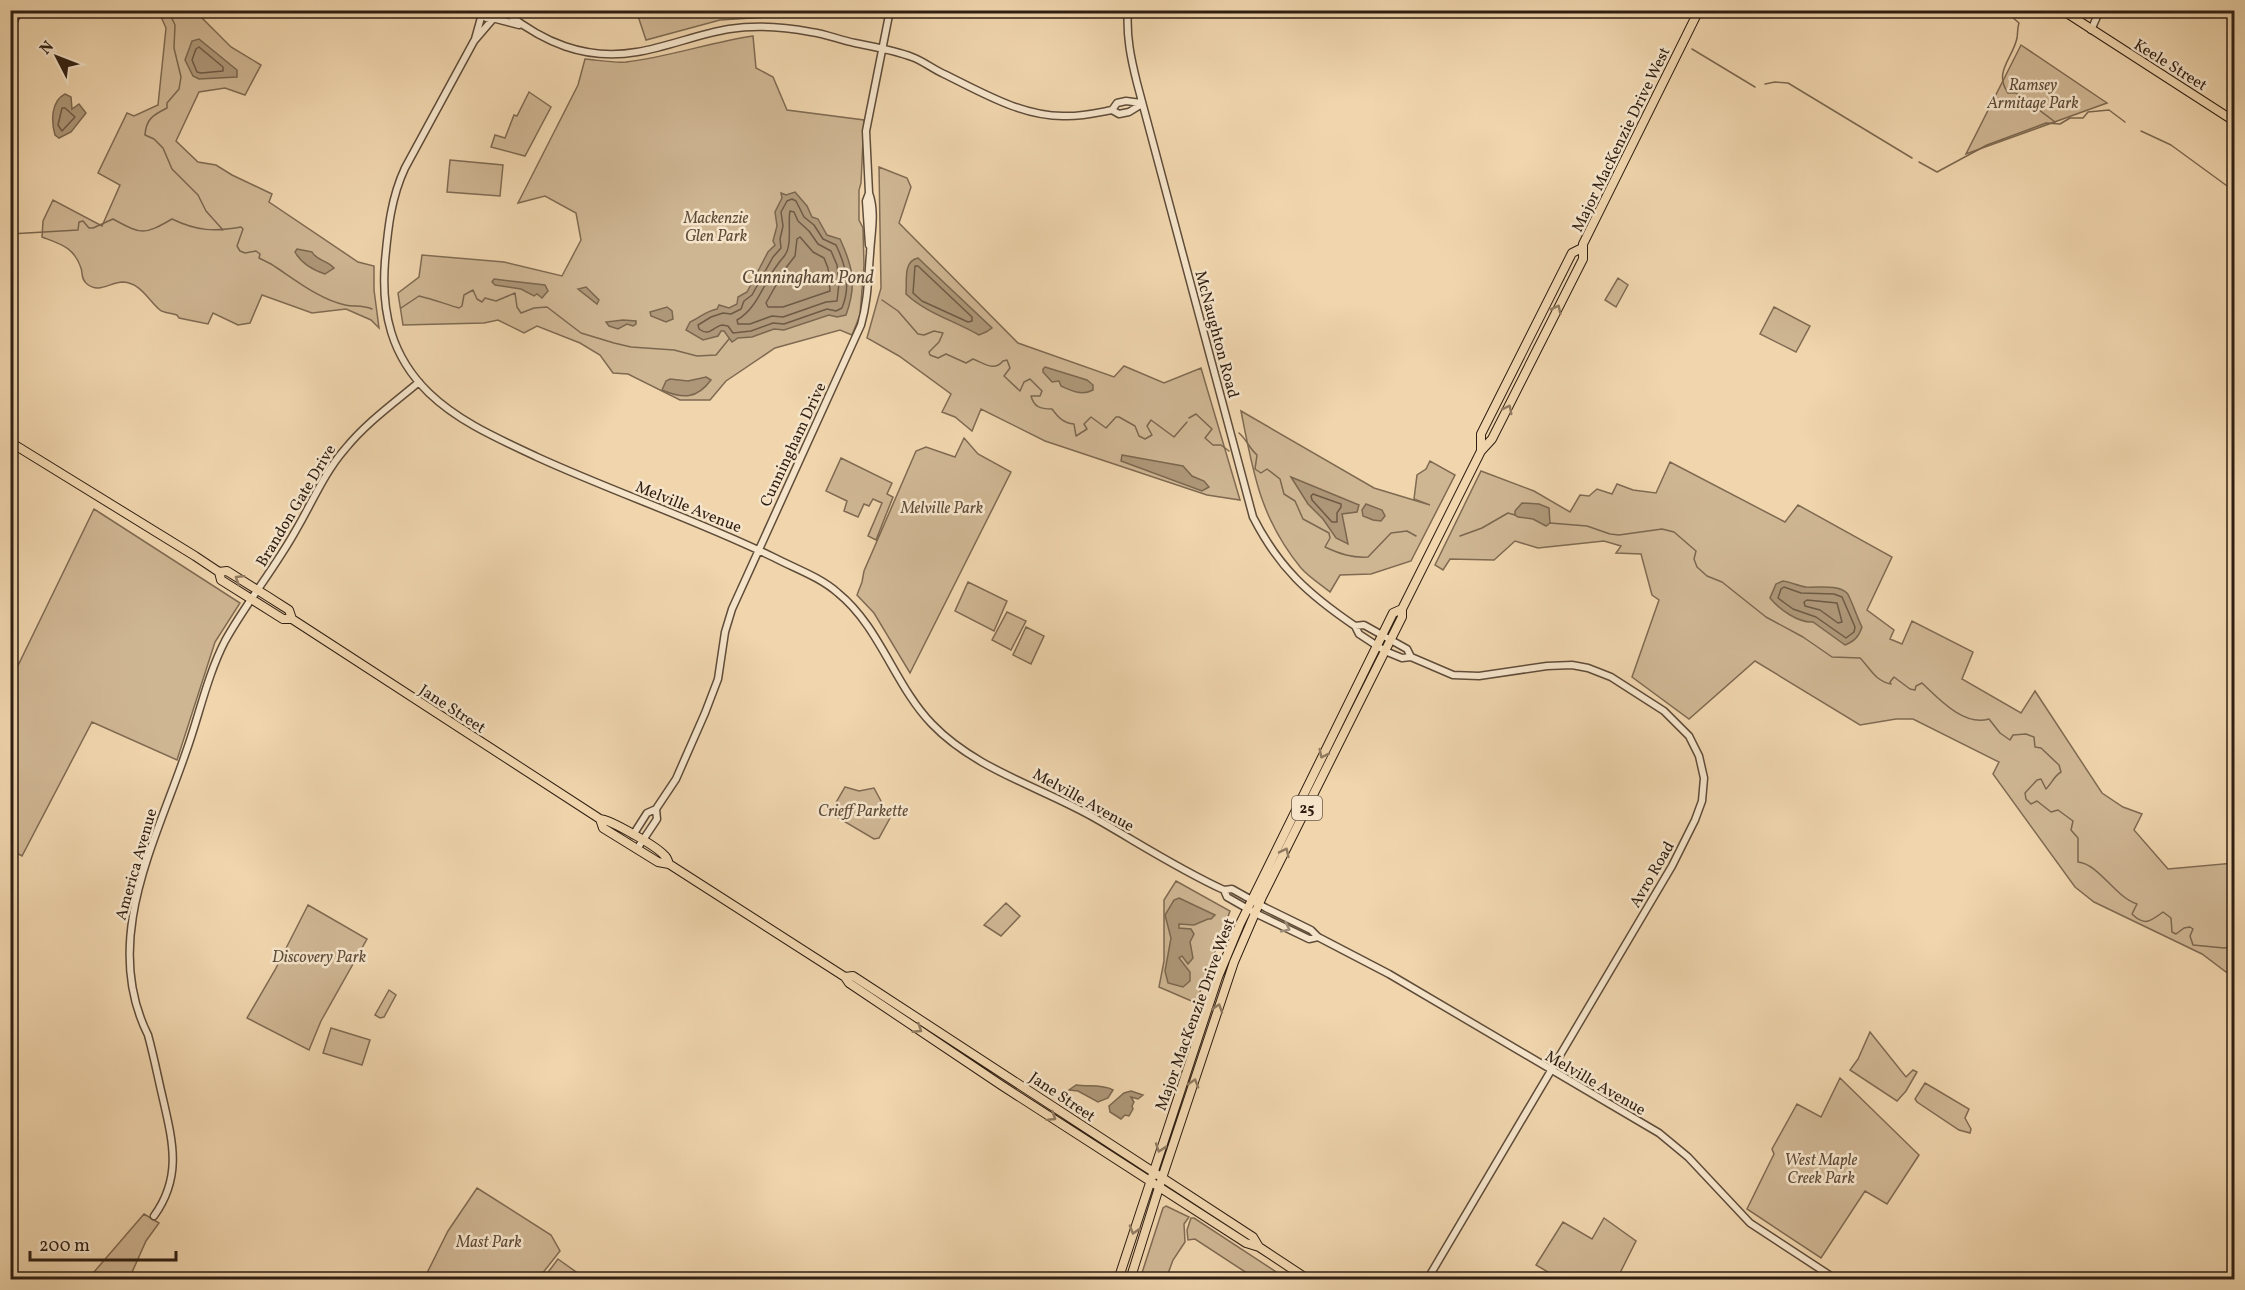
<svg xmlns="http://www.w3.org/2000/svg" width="2245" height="1290" font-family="Vollkorn,serif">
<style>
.green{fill:#cfb693;stroke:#7f6a52;stroke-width:1.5}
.water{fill:#ae9778;stroke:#7b674f;stroke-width:1.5}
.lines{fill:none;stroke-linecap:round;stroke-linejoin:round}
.shore{stroke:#6e5a45;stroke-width:1.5}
.stream{stroke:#7b674f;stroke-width:1.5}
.minor-casing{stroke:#5f4c39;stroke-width:9}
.major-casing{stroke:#2f1e12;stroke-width:10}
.minor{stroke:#f5e4ca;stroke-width:6}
.major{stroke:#f0d5ad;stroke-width:8}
.oneway{stroke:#907a60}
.oneway2{stroke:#9c8b77}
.labels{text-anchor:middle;stroke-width:5;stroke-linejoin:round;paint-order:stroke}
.shield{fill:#f5e4ca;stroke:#6a5949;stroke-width:1.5}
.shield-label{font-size:15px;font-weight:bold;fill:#2f1e12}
.street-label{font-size:16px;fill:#2f1e12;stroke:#f5e4ca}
.park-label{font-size:16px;font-style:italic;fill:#5f4c39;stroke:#f5e4ca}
.water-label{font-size:18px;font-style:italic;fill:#5b4836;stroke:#f5e4ca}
</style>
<rect width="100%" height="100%" fill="#f0d5ad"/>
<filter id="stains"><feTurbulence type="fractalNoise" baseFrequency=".00333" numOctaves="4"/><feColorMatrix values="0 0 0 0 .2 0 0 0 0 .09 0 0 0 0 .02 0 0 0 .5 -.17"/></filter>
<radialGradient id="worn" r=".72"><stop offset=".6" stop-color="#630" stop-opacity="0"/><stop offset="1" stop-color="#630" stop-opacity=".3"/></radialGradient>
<path class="green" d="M158,10L195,11L231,47L261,65L245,95L225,88L199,92L176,141L198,162L216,165L232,175L272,194L269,202L358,262L374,266V290L379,328L371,320L346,309L312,313L262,295L250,323L238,325L213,313L208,324L179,318L177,315C172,313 163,313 160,310C148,300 141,283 123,282C110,282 99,294 87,284C81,279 83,275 81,268C74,247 60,244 42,237L43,221L53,200L102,226L120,185L98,173L127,113L134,116L158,105L166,28Z
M632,11H767L766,17L720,20L646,40L638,16Z
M753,36L756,68L773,77L787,110L864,120L861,183L859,190V220L863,228L864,265L860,315L852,335L840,330L775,348L726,381L710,400H680L628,374L613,373L600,355L580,343L537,326L524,333L498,320L484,323L403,325L398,293L419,277L422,255L504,262L562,276L581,240L576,213L545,196L518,203L578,85L585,59C598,60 613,63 626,62C669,57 711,42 753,36Z
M2021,45L2107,103L1966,154Z
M529,92L551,107L525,156L491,147L495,135L505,138L514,115L517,116Z
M450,160L503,165L500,196L447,192Z
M879,167L907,178L911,187L899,223L1018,343L1114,377L1124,366L1164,383L1201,368L1240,500L1207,495L1045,441L981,409L972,431L955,417L942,412L951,394L899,356L867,338L881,288Z
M1618,278L1628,285L1616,307L1605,300Z
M1774,307L1810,326L1796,352L1760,334Z
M1241,411L1374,488L1430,505L1414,499L1417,475L1426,469L1430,461L1455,475L1411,561L1371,574L1340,575L1330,592C1320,584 1309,577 1301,568C1260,518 1253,472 1241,411Z
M964,438L978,454L1011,472L910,673L874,613L857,595L862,582L864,571L916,451L926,447L955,457Z
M841,458L892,483L887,494L893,497L876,540L868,536L882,503L873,499L869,506L864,504L858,517L844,511L847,501L826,491Z
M1670,462L1785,522L1798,505L1892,557L1867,610L1894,630L1890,639L1902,644L1912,621L1973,652L1962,679L2021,713L2035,691L2102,793L2123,807L2142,814L2134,830L2168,869L2234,863V972H2226L2202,954L2094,902L2075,887L1993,774L1999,762L1913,719H1896L1860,725L1755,661L1689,719L1632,677L1659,600L1652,595L1641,554L1616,553L1621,546L1604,541L1538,548L1515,541L1494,560L1450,559L1443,570L1435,565L1481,471L1534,491L1570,512L1580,495L1589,496L1597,489L1612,494L1617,484L1633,490L1656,493Z
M94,509L240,603L215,642L177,760L92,722L22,856L11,850V680Z
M968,582L1007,601L994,631L955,611Z
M1007,612L1026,621L1011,650L992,640Z
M1026,627L1044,636L1031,664L1013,655Z
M845,787L859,791L874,788L890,818L879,838L874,839L830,813Z
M1176,881L1230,911L1196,1003L1159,987L1164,961V900Z
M1006,903L1020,916L1001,936L984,925Z
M308,905L367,939L321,1021L309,1050L247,1018L275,970Z
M389,990L396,995L384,1017L380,1018L375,1015Z
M331,1028L370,1040L362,1065L323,1053Z
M1870,1032L1906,1077L1913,1070L1917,1072L1906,1091L1897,1101L1850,1070L1858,1059Z
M1840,1078L1919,1155L1887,1204L1865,1191L1821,1258L1747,1209L1774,1154L1772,1149L1797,1104L1821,1117Z
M1925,1083L1969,1109L1965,1118L1971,1129L1970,1133L1959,1130L1917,1102L1915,1099Z
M477,1188L551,1235L560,1251L538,1279H424L448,1231Z
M1166,1206L1189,1217L1184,1224L1185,1242L1173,1260L1166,1279H1140L1163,1208Z
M144,1214L159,1223L146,1241L129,1279H88Z
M1191,1218H1194L1287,1279H1256L1195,1239L1188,1240L1187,1230Z
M1604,1218L1636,1241L1617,1279H1560L1536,1265L1563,1222L1592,1239Z
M558,1259L586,1279H543Z"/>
<path class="water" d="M199,39L237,70V77L199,79L193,76L185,60L192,41Z
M65,94L71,97L72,109L79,104L86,113L71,132L59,138L55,135C51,121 51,101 65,94Z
M795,192L807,206L812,217L818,219L827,235L840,239C853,267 857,285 846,315L837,317L829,315L784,330L774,329L752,337L738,338L732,342L724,331H721L718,336L703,340L686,330L690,322C699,318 706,311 717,309L719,305L729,308L737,304L738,297L747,292L768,252L775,245L773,241L777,226L775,212L782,198L781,193L786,195Z
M297,249L312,252C317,261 327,260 334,268L325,274C313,270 301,263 295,252Z
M918,258L992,328L986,332L979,335C955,321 926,313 906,294C907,281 903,261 918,258Z
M494,279L545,285L548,291L542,298L537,294L534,296L521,289L495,285L492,282Z
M586,287L599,300L597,304L578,289Z
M667,307L672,311L673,319L666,322L651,316L650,312Z
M623,320L636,321V324L633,326L627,324L618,329L609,326L606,322Z
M1045,367L1087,380L1093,385V390C1082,396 1072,391 1061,386L1059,381L1052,382L1043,372V369Z
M706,377L711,380C697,399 683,399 662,390L666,381L670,379L688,381Z
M1122,455L1183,466L1192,476L1204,481L1209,487L1202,491L1121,461Z
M1291,477L1359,505L1357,512L1342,514L1348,544L1336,538L1323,519L1308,504Z
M1522,503L1539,504L1549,508L1550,523L1546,526L1533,519L1518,517L1515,515V511Z
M1366,504L1382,510L1385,516L1381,521L1373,520L1363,516L1362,510Z
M1783,581C1791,582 1798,586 1806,587C1817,588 1838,584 1847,593C1850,596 1858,620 1862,627C1859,636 1855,641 1845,645L1813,622C1798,623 1779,609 1770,598L1776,584Z
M1179,898L1215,915L1211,919H1208L1194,925L1179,924V928L1191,929L1194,934L1190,942L1193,958L1188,964L1182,956L1179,958L1190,972V981L1183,987L1168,983L1165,971L1171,938L1165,915L1174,900Z
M1076,1085C1088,1087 1102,1084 1113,1090L1108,1098L1098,1102L1078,1091L1069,1090Z
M1131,1091L1143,1095L1138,1099L1131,1097L1134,1102L1132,1106L1133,1109L1129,1116L1125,1115L1121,1119L1110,1112L1109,1106L1124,1093Z"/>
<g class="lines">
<path class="shore" d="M199,47L223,67V71L201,73L197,72L192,60L196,49Z
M62,108H65L75,117L62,131L58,125Z
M792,199L796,201L804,217L814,225L823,239L836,245C846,266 851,286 842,308L836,311L827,309L784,324L773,323L751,331L733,333L728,326L722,325C712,327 710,337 699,329L698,325L711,317L723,313L731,314L741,309L744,301L752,295L773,257L781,248L780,239L783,226L781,212L787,201Z
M790,211L794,212L798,221L809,231L818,244L831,251L837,265L839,283L837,301L826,302L783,317L772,316L750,324H738L737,320C758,308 763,283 778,264C782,258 787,255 788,248C791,238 788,220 790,211Z
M800,237L813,252L824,258L828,268L830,291L783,307H768L766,303L785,269L795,256L797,239Z
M915,266H918L972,317V321L968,322L922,301L913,293Z
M1313,494L1341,504V507L1337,513V522H1332L1312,500L1311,496Z
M1784,587L1801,593L1834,594L1842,597L1855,627L1854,632L1846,638L1816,617L1793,609L1778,598L1781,589Z
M1807,600L1837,603L1842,622L1838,623L1820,610L1805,606L1804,602Z"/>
<path class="stream" d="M168,10L175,25L174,48L181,77L179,89L167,103V108C153,115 146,119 145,135L154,139L163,148L172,169L198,195L206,211L223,230
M2004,10L2019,23C2017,29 2018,32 2017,38C2013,58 1993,72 2008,93H2016L2021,97
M1692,49L1755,87
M1765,84L1775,82L1788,83L1912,158
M2026,100L2055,122
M2141,131L2171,145L2234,191
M1919,162L1937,172L1987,145L2046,123L2060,124L2070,118H2083L2088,112L2109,110L2125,122
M10,234L78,230L79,222L83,221L89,228H93L113,219C141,234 143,236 172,219C197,231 214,232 241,227L243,229L237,246L240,251L245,253L256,251L260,254L259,258L271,264C293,278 318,299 345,305C355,307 362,305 372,309
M882,300L898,311L918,334L924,335L934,331L943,333L939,342L929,352L930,355L938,358L946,354L966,363L973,359C984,363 994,372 1003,361L1007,360L1010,368L1004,376L1020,391L1024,382L1030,379L1042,391L1040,396H1031C1034,407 1040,409 1052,409C1058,417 1063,423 1074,424L1076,436L1087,429L1084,424L1091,417L1106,428L1116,417H1119L1135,426L1139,436L1145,439L1152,435L1147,426L1151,420L1174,437L1187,422
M401,308L419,296C433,299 445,304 459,308L462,306L464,295L473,290L477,299L482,302L485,298L496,301L515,293L517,307L521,313L534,308L547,307L581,333L614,343L631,347L674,350L697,356L716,355L729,339
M1189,418L1196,414L1212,429L1205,438L1213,445H1221L1229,451
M1239,433C1247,440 1249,448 1257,455L1255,469L1261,473L1267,469L1280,479L1284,494L1295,501L1303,519L1329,533L1330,538L1325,547C1340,554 1352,558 1368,557L1391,533L1407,531L1416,536
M1550,523L1587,526L1610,534L1619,535L1662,529L1674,532L1696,551L1694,559L1697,567L1707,576L1722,582L1766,617L1803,637L1832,657L1860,658C1870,668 1875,681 1891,684L1890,682L1894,677L1910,689L1915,690L1916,686L1922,683C1938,698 1964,727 1989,719L2000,733L2010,740L2013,735L2026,734L2034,737L2035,747L2041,748L2059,765L2061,772C2054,776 2052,783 2046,789L2041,779L2037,780L2025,793L2026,799L2031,804L2037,801L2051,812L2058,810L2073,821L2071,830L2078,838V862C2099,864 2115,897 2137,904L2132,914C2144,926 2150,922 2163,912L2171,918L2172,932L2176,934L2184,928L2190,927L2193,929L2190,936L2193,945L2224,948L2234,946
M1460,536L1482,528L1508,513L1515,515"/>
<defs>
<path id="minor" d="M482,10L486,18L492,20L498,17L501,10
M503,10C542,42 585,61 637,52C668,47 698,34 729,29C755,25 785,27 811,32C826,34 840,40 855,43C874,47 894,50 912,57C923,61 933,69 944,74C981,92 1021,116 1063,116C1079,117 1096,113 1112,110L1119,114L1129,112L1142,104
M1128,10C1126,36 1131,59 1137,83L1253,517C1279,568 1308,594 1355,626L1359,634L1385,651L1402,658L1411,657
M496,19L519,25
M492,20L474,41L405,168C391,198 388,228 385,261C381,312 391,356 429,393C459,422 499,439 537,457C616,493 697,520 775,558C796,569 820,577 838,593C880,627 895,686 932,724C975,769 1040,787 1093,817C1137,842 1178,869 1224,890L1232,889L1266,908L1311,930L1318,937L1389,974L1659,1133L1688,1157L1750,1223L1837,1280
M2091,30L2100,10
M475,39L482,14
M1112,110L1117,103L1126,101L1141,103
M869,245L866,201L869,193
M1355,626L1364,625L1407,649L1411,657L1453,675L1479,676L1547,666L1572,665L1588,668L1611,677L1664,711L1689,736L1699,756L1704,778L1702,801L1695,820L1672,866L1427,1280
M633,835L647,813L656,809
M637,849L657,819L656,809L676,779L705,713L718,679L725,632L732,609L861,325C868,301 868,278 870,254C871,234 876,212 869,193L866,131L890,10
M1224,890L1227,897L1255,913L1309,939L1318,937
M154,1216C182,1177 173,1143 163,1099C158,1078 154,1057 148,1035C101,941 155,843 186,752C199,716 207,676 225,641C246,603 275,568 296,530C312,503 324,473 345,449C366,423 394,403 419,382"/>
<path id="major" d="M2062,10L2234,121
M10,27L19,10
M10,442L195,556L219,572L221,580L283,619H292L600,819C611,820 656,846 664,855C667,857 668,861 669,864
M1481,451V434L1572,253L1582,248
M219,572L227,571L267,596L289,610L292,619
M600,819L603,828L658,862L669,864L845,977L849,983L1001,1085L1246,1243L1259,1247L1309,1280
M845,977L853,976L1253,1237L1259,1247
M1118,1280L1218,977L1240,924L1393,613L1402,609
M1130,1280L1162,1178L1234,962L1262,897L1402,617V609L1481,451L1492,439L1583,259V244L1699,10"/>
</defs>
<use href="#minor" class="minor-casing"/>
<use href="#major" class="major-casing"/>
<use href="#minor" class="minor"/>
<use href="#major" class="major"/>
</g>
<defs><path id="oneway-chevron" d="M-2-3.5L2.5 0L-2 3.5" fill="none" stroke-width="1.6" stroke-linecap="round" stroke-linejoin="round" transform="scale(1.5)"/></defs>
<g class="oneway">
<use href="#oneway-chevron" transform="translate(1557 309) rotate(-64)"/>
<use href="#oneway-chevron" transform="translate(1508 409) rotate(-63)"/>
<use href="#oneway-chevron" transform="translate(239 579) rotate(-148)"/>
<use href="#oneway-chevron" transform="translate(1323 754) rotate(117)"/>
<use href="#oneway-chevron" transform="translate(1285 852) rotate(-64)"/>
<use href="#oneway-chevron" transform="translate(1218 1008) rotate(-72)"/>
<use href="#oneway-chevron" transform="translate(918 1029) rotate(33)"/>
<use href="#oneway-chevron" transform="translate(1194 1083) rotate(-73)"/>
<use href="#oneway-chevron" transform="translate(1052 1117) rotate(32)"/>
<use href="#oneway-chevron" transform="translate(1160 1148) rotate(109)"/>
<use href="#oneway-chevron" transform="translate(1134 1230) rotate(107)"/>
</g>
<use class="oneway2" href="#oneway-chevron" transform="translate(1286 928) rotate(26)"/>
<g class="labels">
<rect class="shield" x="1292" y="796" width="30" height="24" rx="4.5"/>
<g class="shield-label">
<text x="1307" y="813">25</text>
</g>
<g class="street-label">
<text transform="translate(2171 64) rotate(32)" y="6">Keele Street</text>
<text transform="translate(1620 139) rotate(-64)" y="6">Major MacKenzie Drive West</text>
<text transform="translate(1218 334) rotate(75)" y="6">McNaughton Road</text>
<text transform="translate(792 444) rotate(-65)" y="6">Cunningham Drive</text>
<text transform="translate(295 505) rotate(-59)" y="6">Brandon Gate Drive</text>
<text transform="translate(689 506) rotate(22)" y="6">Melville Avenue</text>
<text transform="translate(453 708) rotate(33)" y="6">Jane Street</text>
<text transform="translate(1084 799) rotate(29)" y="6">Melville Avenue</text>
<text transform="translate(135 864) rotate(-74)" y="6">America Avenue</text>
<text transform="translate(1651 874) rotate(-60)" y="6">Avro Road</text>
<text transform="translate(1194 1014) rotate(-70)" y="6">Major MacKenzie Drive West</text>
<text transform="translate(1596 1082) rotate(30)" y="6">Melville Avenue</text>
<text transform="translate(1063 1096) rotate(34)" y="6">Jane Street</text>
</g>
<g class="park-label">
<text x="2033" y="90">Ramsey<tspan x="2033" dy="18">Armitage Park</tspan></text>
<text x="716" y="223">Mackenzie<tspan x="716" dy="18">Glen Park</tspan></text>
<text x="942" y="513">Melville Park</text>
<text x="863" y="816">Crieff Parkette</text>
<text x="319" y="962">Discovery Park</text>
<text x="1821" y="1165">West Maple<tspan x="1821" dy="18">Creek Park</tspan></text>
<text x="489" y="1247">Mast Park</text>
</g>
<g class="water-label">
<text x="808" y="283">Cunningham Pond</text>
</g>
</g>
<rect width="2245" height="1290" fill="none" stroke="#f0d5ad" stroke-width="36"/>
<rect x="12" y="12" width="2221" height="1266" fill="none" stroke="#2f1e12" stroke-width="3"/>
<rect x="18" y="18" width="2209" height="1254" fill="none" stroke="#2f1e12" stroke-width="1.5"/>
<g transform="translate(57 57) rotate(312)" stroke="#f5e4ca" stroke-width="4.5" paint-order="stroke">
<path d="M0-4.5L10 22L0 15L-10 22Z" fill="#2f1e12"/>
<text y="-9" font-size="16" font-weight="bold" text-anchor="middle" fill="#2f1e12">N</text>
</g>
<path d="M30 1251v9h146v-9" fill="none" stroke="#2f1e12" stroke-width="3"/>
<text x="39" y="1251" font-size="18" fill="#2f1e12" stroke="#f5e4ca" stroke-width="4.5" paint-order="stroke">200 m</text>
<rect width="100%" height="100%" filter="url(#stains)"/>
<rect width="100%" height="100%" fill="url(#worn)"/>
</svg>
